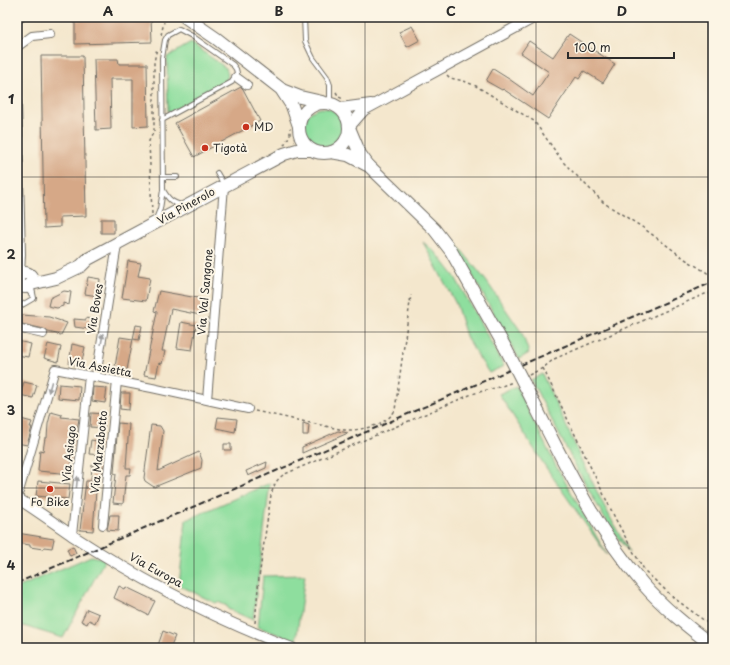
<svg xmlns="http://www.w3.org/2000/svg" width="730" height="665" font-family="'Playpen Sans',sans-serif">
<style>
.green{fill:#8ede9e;stroke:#5c8464}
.building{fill:#d6a887}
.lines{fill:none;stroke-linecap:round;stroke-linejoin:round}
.service-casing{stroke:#716d64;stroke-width:6}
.minor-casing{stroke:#716d64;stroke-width:10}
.tertiary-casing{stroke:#716d64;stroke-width:12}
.secondary-casing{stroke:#716d64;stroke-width:14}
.path{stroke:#716d64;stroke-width:1.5;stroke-dasharray:3 3;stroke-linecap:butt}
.service{stroke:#fff;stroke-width:4}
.minor{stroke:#fff;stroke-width:8}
.tertiary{stroke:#fff;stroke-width:10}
.secondary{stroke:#fff;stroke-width:12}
.rail{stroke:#2b2b2b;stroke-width:2;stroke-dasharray:6 3;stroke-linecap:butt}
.secondary-bridge-casing{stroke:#716d64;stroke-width:14;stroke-linecap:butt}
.secondary-bridge{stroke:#fff;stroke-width:12}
.oneway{fill:#a0a0a0}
.grid{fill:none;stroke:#2b2b2b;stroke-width:1;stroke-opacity:0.55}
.poi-dot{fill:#c8321e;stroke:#fcf5e5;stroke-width:1.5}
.labels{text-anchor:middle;stroke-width:4;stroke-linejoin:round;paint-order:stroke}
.poi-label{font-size:11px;fill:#2b2b2b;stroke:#fcf5e5;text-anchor:start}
.street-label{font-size:11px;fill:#2b2b2b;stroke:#fcf5e5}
.neatline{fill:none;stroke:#2b2b2b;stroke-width:1.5}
.grid-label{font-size:13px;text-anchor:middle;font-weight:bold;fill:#2b2b2b}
</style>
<rect width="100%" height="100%" fill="#fcf5e5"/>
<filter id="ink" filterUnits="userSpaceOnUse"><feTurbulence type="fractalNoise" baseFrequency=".025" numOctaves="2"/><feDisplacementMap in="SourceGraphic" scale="8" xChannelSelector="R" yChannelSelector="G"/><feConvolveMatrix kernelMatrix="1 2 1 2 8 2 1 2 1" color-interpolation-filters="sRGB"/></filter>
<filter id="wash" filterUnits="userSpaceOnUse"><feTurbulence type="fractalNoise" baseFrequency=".012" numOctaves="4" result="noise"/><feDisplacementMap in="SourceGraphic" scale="16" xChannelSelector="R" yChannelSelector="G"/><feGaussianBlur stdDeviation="0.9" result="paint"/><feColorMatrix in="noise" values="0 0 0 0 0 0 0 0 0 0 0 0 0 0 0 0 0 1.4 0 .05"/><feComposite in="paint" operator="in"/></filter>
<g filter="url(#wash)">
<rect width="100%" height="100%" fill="#f4e7cd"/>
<path class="green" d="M191,43L226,68C229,75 228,80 222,84L171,112H168L167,57Z
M303 128a20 20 0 1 1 40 0a20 20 0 1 1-40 0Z
M444,235L455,242L487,282L522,333L529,353L519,359L465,262Z
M423,242L438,255L455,277L504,366L489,373L467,339L456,304Z
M542,374L599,496L629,553L609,526L574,463L531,380Z
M516,386L555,464L607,555L545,466L499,394Z
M270,483L268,499L253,620L228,609L227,606L218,602L215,603L179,585L186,520Z
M91,556L105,559L63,638L17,624V588Z
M305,575L296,641L258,627L263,576Z"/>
<g id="blocks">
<path class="building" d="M128,17H151L152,42L75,44V20L128,19Z
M412,26L420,40L407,47L399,32Z
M569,34L615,64L603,83L584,71L579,79L576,77L548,119L503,89L502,90L486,81L493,69L509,79L533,96L549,72L521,53L529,41L553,57Z
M41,56H83L86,216L60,217V227L44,228Z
M94,59H118L119,64H147L148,126L133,127V79H110L111,129L96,130Z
M241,87L243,89L260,121L194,157L175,123Z
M101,219H114V233H101Z
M128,261L141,263L138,276L150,278L146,301L122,298Z
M88,277L100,279L98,296L85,294Z
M64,291L71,292L69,305L63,303V306L57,308L48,306L50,298Z
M159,291L203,299L200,315L171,309L162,351H165L162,364L159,363L156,377L144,375L157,312L154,311Z
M22,315L49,317L67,323L61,335L48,332L44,329L22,324Z
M86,318L95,320L93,327L89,326V329L75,327L74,319L86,320Z
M181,322L196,325L192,350L177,348Z
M136,325L142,326L139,340L133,339Z
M120,337L133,339L127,370L115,367Z
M17,341L31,344L28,357L17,355Z
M48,344L61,347L58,362L44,358Z
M72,344L85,347L81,366L69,364Z
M24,382L37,385L33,398L20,395Z
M59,384L80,386L79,400L58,398Z
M93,387L107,388L105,403L92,401Z
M121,393H130L129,410L120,409Z
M51,412L62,415L61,417L79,419L73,451L71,474L38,471L40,450L43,451L45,438H47L48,424Z
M91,413L105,414L104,428L90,427Z
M218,417L237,419L235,432L216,428Z
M17,418L32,422L30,427H32L27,445L17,443Z
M118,423L129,424L126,468H131L130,475H126L123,504L113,503L116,474L114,473Z
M303,423L309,425L308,435H303Z
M151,425L160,426L163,431L158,471L199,452L202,460L201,468L154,487L145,481L144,478Z
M338,431L348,433L302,453V447Z
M91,440L102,442L101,455L89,454Z
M224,444H231V450H224Z
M267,462L266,468L248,476L246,471Z
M92,465L103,466L102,477H97L93,531L80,530L86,481H91Z
M38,481L70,484L68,499L36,496Z
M110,515H119L118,531L107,530Z
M17,533L54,539L52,548L44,547L43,549L30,547V545L17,543Z
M73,546L76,553L70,556L67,549Z
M119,586L125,589L126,587L155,601L148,615L114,598Z
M87,609L99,614L95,623L89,620L87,624L81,621Z
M163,631L175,636L170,648H157Z"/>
</g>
</g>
<g filter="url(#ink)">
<use href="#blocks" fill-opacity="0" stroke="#716d64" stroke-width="1"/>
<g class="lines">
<defs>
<path id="service" d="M304,17L305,41L313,58L327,77L330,85V103
M162,120L232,82L237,73L236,69L233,65L192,36L179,29L168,35L165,40L162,58L163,190
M217,173L224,185
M163,177H177
M156,219L160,209L163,190C168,199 172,203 182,205
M17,282H18
M31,284L34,298
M25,287L33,296
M17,308L34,298"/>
<path id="minor" d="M17,47L32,36L50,34
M236,77L247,85
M17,103L21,254L20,275
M17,328L43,334
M96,377L117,245
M207,400L224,186
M17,498L55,369L152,388L248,409
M103,525L117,381
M72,535L89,376"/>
<path id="tertiary" d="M341,108L371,104
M350,126L364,110L377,103L535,17
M17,498C36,510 54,523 73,536C141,580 215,619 292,648"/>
<path id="secondary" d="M185,17L217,39L281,89L292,106L299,126
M282,90L300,97L322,102
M299 128a25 25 0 1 1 50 0a25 25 0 1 1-50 0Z
M350,130L360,154L368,165L434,229L451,251L506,349
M331,152L348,155L367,165
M18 280a7 7 0 1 1 14 0a7 7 0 1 1-14 0Z
M31,284L56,278L81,266L88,259L284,154L297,150H312
M524,384C559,452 592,525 643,584C664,608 688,627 713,646"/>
</defs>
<use href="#service" class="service-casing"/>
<use href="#minor" class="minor-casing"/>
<use href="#tertiary" class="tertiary-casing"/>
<use href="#secondary" class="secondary-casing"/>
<path class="path" d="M17,26L21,22L32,17
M161,35L164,22
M447,75L450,78L464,81L476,86L534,121L563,162L604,203L642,227L685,259L709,274
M336,92L339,97L343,99
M284,145L290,135V128
M152,214L149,141L154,131V62L157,48
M543,368L616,520L633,551L645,571L674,598L713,627
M529,375L543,368L554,359L705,294L713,293
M255,411L344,430C360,431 388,425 395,410L411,295
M255,623L259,577L271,495C274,485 276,479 285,474L472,394L502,386L513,382"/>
<use href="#service" class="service"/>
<use href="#minor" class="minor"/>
<use href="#tertiary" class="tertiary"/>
<use href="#secondary" class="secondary"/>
<path class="rail" d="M17,583L713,282"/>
<defs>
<path id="secondary-bridge" d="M506,349L524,384"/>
</defs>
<use href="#secondary-bridge" class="secondary-bridge-casing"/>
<use href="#secondary-bridge" class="secondary-bridge"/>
</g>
<defs><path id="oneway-solid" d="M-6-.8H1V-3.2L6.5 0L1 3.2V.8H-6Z"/></defs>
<g class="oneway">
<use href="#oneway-solid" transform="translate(102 339) rotate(-81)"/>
<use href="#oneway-solid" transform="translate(50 387) rotate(106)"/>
<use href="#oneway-solid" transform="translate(77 482) rotate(-84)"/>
</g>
</g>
<path class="grid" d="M194,17V648M365,17V648M536,17V648M17,177H713M17,332H713M17,488H713"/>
<g class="poi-dot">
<circle cx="246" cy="127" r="4"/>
<circle cx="205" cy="148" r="4"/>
<circle cx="50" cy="489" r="4"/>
</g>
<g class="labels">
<g class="poi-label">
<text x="254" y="131">MD</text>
<text x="213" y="152">Tigotà</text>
<text x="50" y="506" text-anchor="middle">Fo Bike</text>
</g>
<g class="street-label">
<text transform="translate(186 206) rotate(-29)" y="4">Via Pinerolo</text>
<text transform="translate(205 292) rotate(-85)" y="4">Via Val Sangone</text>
<text transform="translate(95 309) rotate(-81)" y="4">Via Boves</text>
<text transform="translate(100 367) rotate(11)" y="4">Via Assietta</text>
<text transform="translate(99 452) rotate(-84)" y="4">Via Marzabotto</text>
<text transform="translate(69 454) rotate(-84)" y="4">Via Asiago</text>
<text transform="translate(156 570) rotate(29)" y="4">Via Europa</text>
</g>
</g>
<rect width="730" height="665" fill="none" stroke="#fcf5e5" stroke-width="44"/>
<path d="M568 52v6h106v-6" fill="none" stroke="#2b2b2b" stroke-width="2"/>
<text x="574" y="52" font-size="12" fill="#2b2b2b" stroke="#fcf5e5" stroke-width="3" paint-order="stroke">100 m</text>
<rect x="22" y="22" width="686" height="621" class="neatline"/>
<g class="grid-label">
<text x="108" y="16">A</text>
<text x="279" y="16">B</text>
<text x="451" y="16">C</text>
<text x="622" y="16">D</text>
<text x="11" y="104">1</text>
<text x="11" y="259">2</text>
<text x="11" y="415">3</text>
<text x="11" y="570">4</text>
</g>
</svg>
